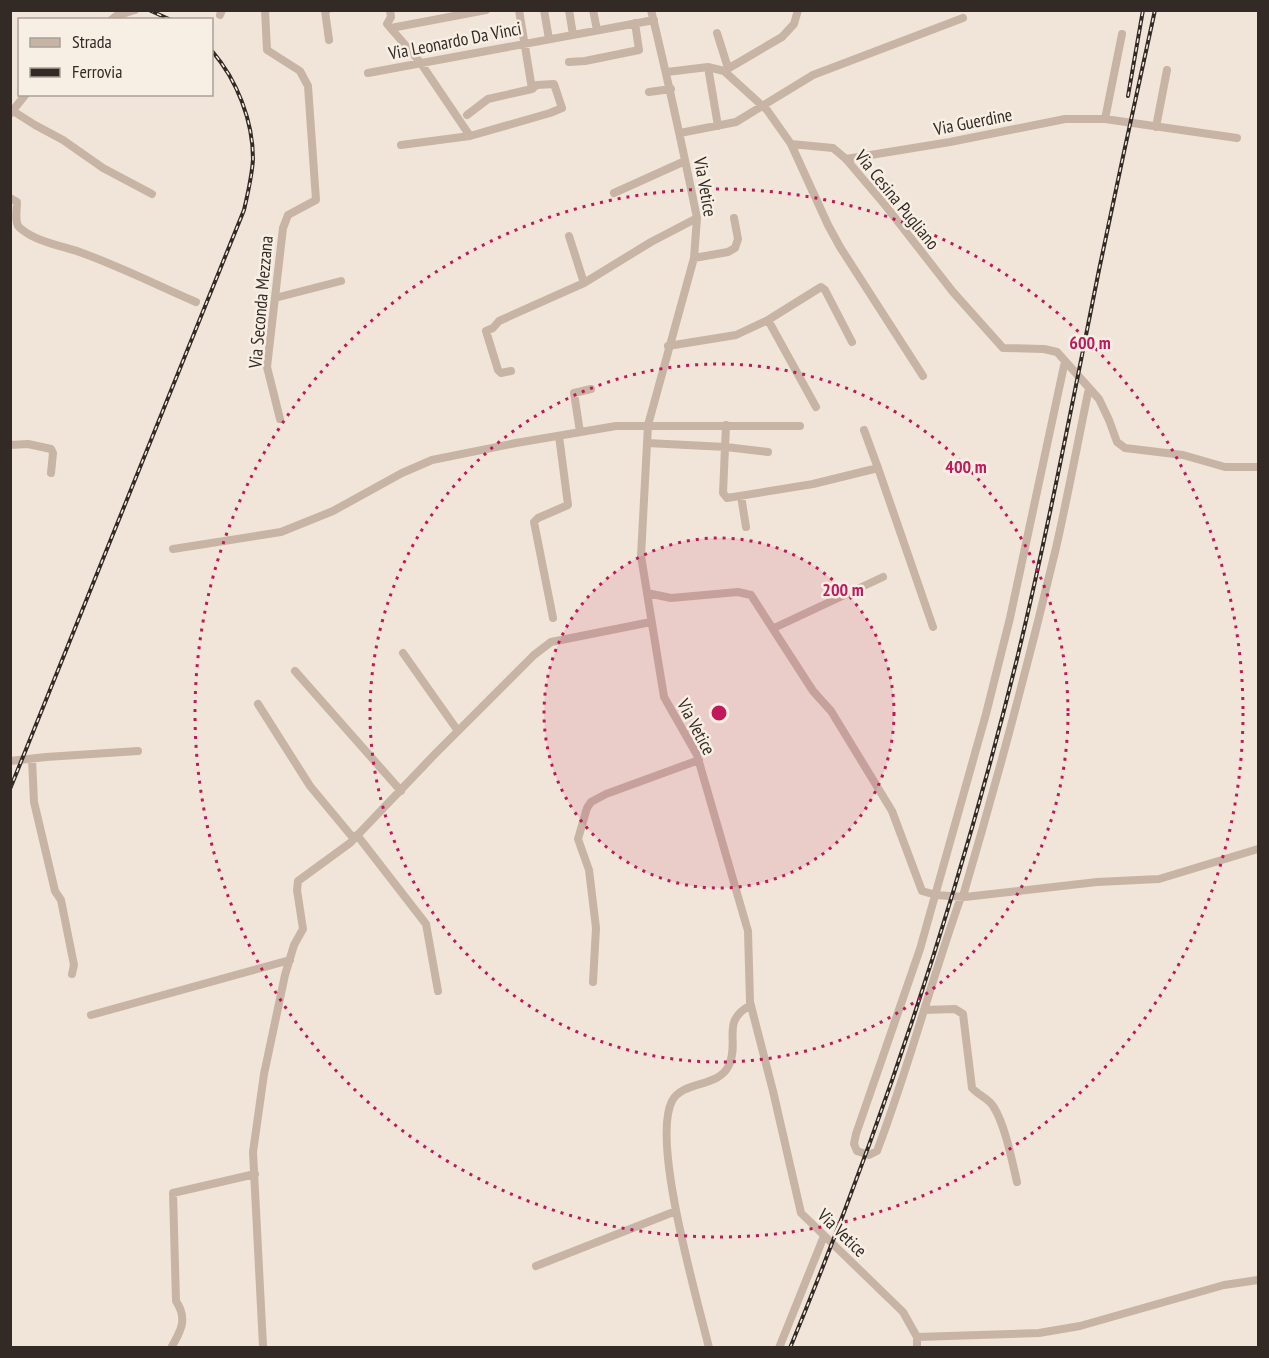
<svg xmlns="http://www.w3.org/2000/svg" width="1269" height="1358" font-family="'PT Sans Narrow',sans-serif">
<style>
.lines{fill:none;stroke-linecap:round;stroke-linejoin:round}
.minor{stroke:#c7b4a5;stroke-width:8}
.rail-casing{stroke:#332a26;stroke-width:4}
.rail{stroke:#f8efe4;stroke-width:1.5;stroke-dasharray:4.5;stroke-linecap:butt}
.ring{fill:none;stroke:#c2185b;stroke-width:3;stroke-dasharray:3 6}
.labels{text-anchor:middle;stroke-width:5;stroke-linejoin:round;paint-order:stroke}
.street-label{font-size:18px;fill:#332a26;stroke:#f8efe4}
.centre{fill:#c2185b;stroke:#f8efe4;stroke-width:3}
.ring-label{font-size:18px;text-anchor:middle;font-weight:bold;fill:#c2185b;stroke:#f8efe4;stroke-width:5;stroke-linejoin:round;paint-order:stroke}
</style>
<rect width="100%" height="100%" fill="#f0e5d8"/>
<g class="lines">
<path class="minor" d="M265,10L267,50L300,71L308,86L316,200L288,215L283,228L267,367L280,419
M327,10L325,11L329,40
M390,10L391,17L387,24L420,62L470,136L401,145
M519,10L532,89
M544,10L549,39
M569,10L573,35
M593,10L597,30
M651,10C668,80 683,149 697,218L694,258L648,425L641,556L664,697L697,755L748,931L750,1002L773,1091L801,1213L903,1312L917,1337V1348
M220,15L222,10
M111,20L116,16L135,10
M391,28L486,10
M717,33L728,68
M569,62L585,61L639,50L635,23
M708,67L718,126
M724,71L767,110L791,144L833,148L846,159L885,205L953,292L1003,348L1044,349L1057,352L1099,399L1109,420L1117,442L1125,448L1183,455L1225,467H1258
M667,72L708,67L724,71L782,37L794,24L798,10
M368,73L654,20
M649,92L671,89
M13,111L35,125L63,140L103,168L152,194
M10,114L26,94
M467,115L488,99L532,89L537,85L554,84L562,108L550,113L470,136
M1105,119L1122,34
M1156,127L1167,70
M680,133L736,122L813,75L963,18
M791,144L828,225L840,247L923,376
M846,159L950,142L1065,119H1105L1237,138
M614,193L685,161
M10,198L17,202C17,210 14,223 20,228C37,243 65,246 85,254C123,268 159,286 196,302
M569,236L584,283
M694,258L728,252L735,248L738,239L734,218
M275,298L341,281
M768,320L816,407
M668,346L736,335L768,320L821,287L825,290L852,342
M511,371L501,373L498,370L486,331L493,328L499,321L584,283L651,242L697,218
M726,425L723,493L727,498L813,484L878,468L864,430
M580,432L574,393L591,389
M647,443L726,447L768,452
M10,445L28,444L51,449L53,453L51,473
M878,468L933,627
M741,496L746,527
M173,549L281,532L333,511L402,473L432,460L516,443L616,426H800
M647,593L671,598L738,592L751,595L813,691L831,711L892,811L922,891L936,895L965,897L1097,882L1159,879L1258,849
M553,618L534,522L538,518L568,505L559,436
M774,628L883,577
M403,653L458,731
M295,671L401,791
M258,704L310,786L354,839
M32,759L34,802L55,891L61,900L74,965L72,974
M10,761L46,757L138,751
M357,835L426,924L438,991
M963,896C997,781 1028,665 1056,548C1068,495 1078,441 1089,388
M961,897C931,981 909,1067 877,1151L869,1155L857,1151L854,1144L856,1134L920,949L986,714L1010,618L1065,361
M593,982L596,928L589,870L578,839L587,808L591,802L606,794L699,760
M924,1010L955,1009L963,1014L972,1088C978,1095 988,1098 993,1106C1005,1124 1012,1161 1017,1182
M91,1015L290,960
M536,1266L676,1211
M917,1337L1039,1333L1080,1326L1224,1285L1258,1280
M263,1346L253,1152L264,1074L285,975L294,945L303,929L297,890L298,881L350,843L435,754L534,655L551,642L651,622
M171,1348C181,1331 188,1319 176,1301L173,1193L255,1174
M709,1348C697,1298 651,1142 672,1101C683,1080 719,1088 729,1065C740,1041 720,1021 751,1005
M779,1348L824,1236"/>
<defs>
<path id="rail" d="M149,10L171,20
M1128,96L1143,10
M10,789L244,210C248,193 252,176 253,159C253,121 237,80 212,51
M790,1348C883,1124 959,894 1017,659C1048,530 1073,400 1099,270C1117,183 1136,97 1155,10"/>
</defs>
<use href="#rail" class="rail-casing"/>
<use href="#rail" class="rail"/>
</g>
<circle cx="719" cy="713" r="175" fill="#c2185b" fill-opacity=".12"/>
<g class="ring">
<circle cx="719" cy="713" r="175"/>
<circle cx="719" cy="713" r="349"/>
<circle cx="719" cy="713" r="524"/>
</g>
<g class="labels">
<g class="street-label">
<text transform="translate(455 41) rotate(-11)" y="6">Via Leonardo Da Vinci</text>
<text transform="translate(973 122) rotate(-11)" y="6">Via Guerdine</text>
<text transform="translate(705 187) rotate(80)" y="6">Via Vetice</text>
<text transform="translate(897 200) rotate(51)" y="6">Via Cesina Pugliano</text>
<text transform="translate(261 302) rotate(-85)" y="6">Via Seconda Mezzana</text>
<text transform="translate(696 727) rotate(62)" y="6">Via Vetice</text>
<text transform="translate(842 1233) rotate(44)" y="6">Via Vetice</text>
</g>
</g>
<circle cx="719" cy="713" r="9" class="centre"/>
<g class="ring-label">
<text x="1090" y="349">600 m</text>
<text x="966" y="473">400 m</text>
<text x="843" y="596">200 m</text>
</g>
<rect width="1269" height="1358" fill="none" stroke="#332a26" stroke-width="24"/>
<rect x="18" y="18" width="195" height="78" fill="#f8efe4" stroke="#a9a098" stroke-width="1.5"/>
<rect x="30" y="38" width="30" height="9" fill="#c7b4a5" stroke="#a9a098" stroke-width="1.5"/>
<text x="72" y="48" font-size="18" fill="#332a26">Strada</text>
<rect x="30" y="68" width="30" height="9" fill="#332a26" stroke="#a9a098" stroke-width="1.5"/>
<text x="72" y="78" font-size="18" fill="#332a26">Ferrovia</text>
</svg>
